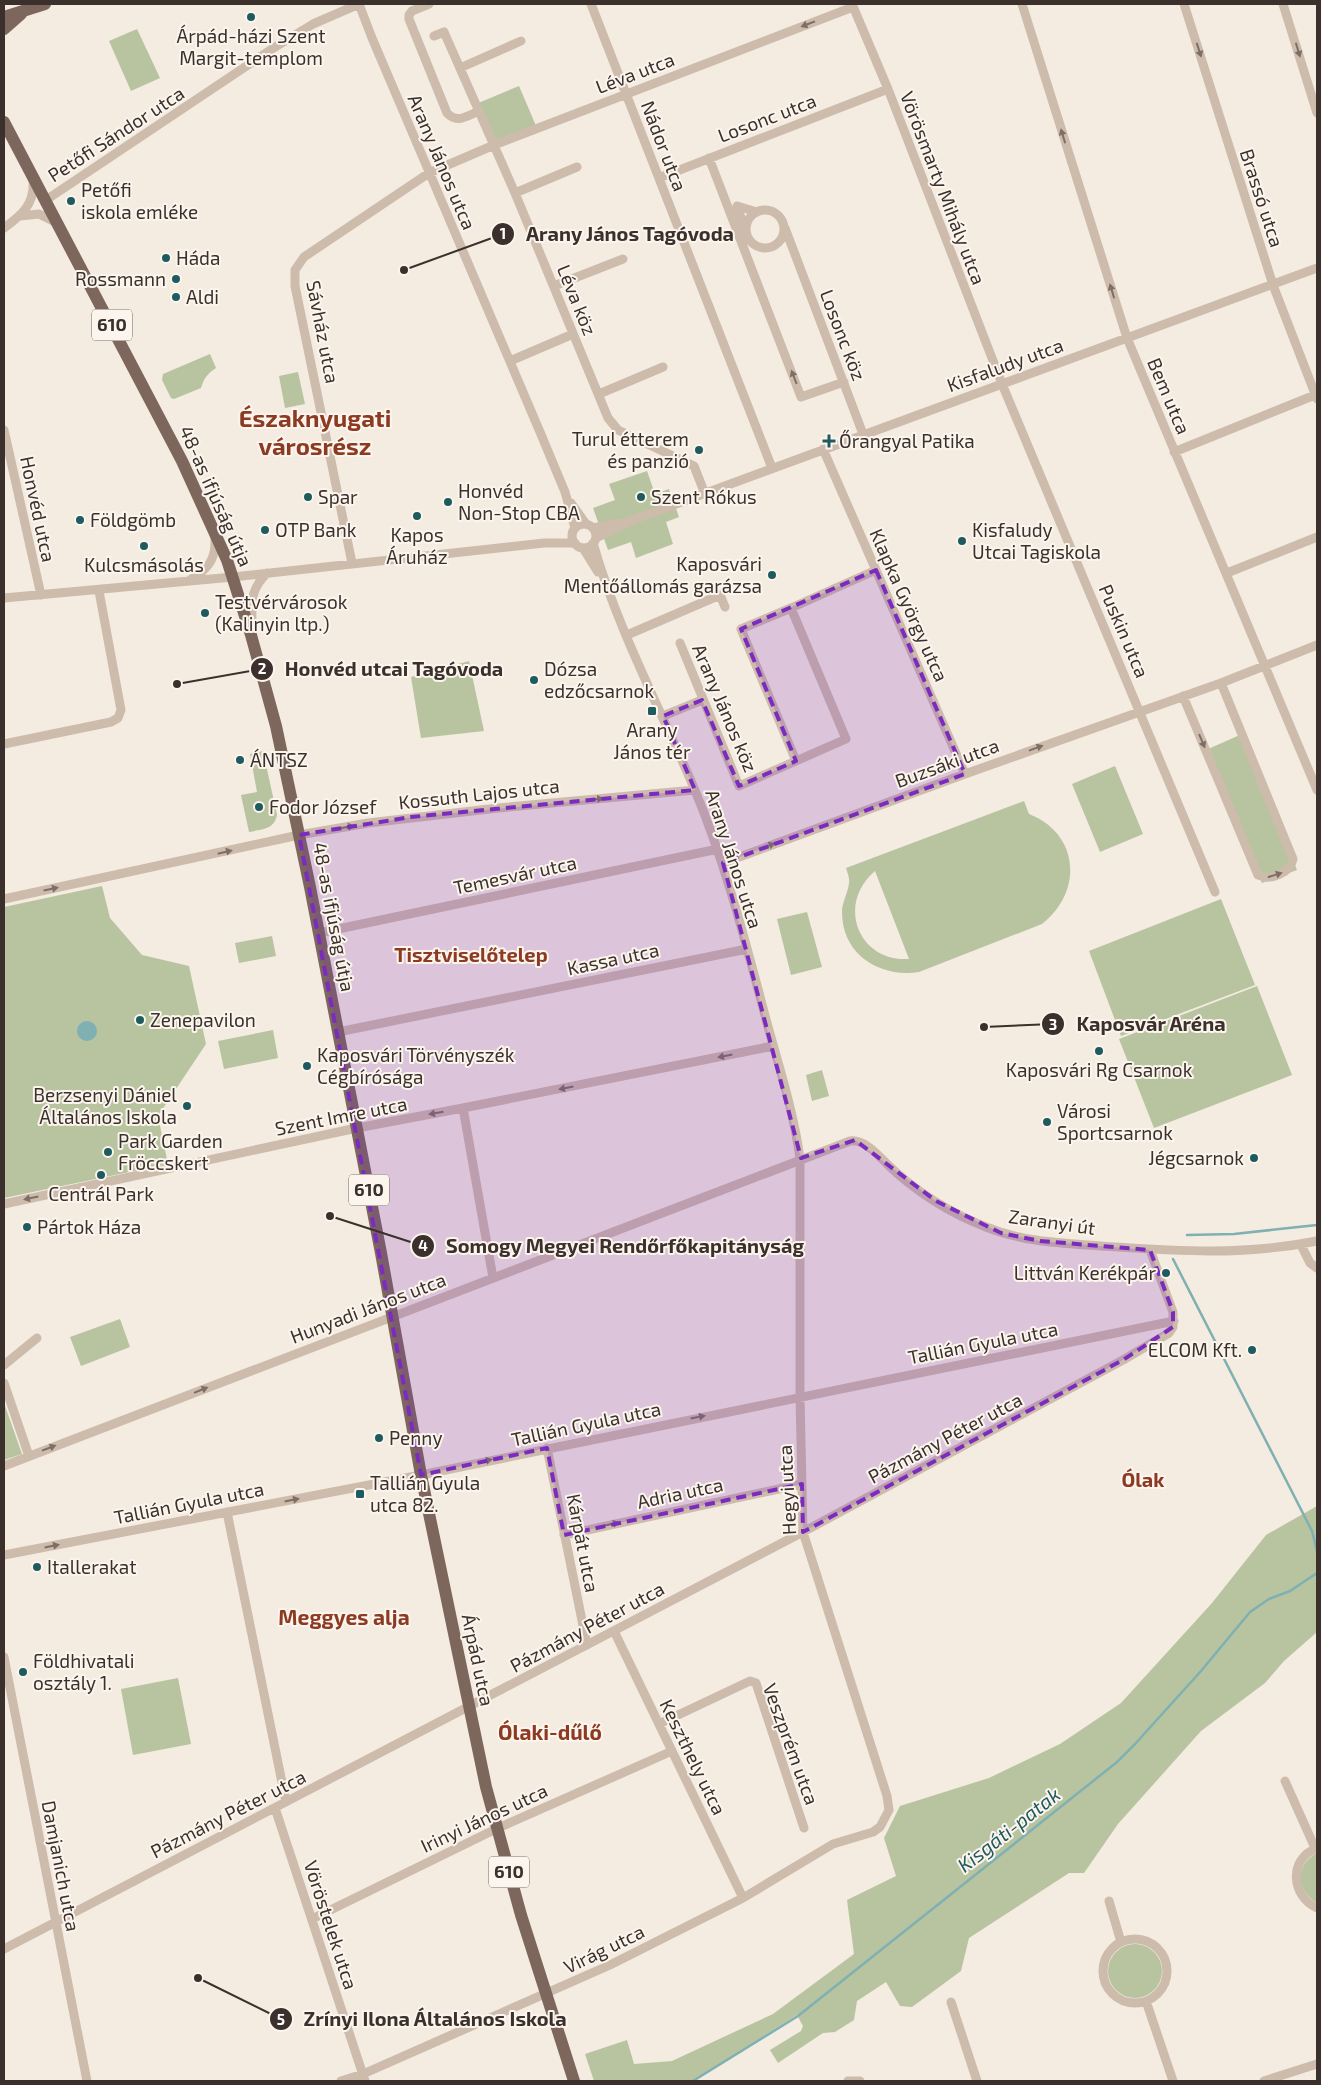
<svg xmlns="http://www.w3.org/2000/svg" width="1321" height="2085" font-family="'Exo 2',sans-serif">
<style>
.green{fill:#b8c4a0;fill-rule:evenodd}
.water{fill:#7fb0b2}
.lines{fill:none;stroke-linecap:round;stroke-linejoin:round}
.stream{stroke:#7fb0b2;stroke-width:2.5}
.street{stroke:#cdbbac;stroke-width:9}
.primary{stroke:#7d675c;stroke-width:12}
.oneway{fill:#7d6f65}
.marked{fill:#7b2cbf;fill-opacity:0.2;stroke:#7b2cbf;stroke-width:4;stroke-dasharray:10 6;stroke-linejoin:round}
.poi-dot{fill:#1f5a5e;stroke:#fbf5ee;stroke-width:2}
.labels{text-anchor:middle;stroke-width:4;stroke-linejoin:round;paint-order:stroke}
.shield{fill:#fbf5ee;stroke:#756b66;stroke-width:1}
.shield-label{font-size:18px;font-weight:bold;fill:#3b302b}
.poi-label{font-size:19px;fill:#3b302b;stroke:#fbf5ee;text-anchor:start}
.street-label{font-size:19px;fill:#3b302b;stroke:#fbf5ee}
.neighbourhood-label{font-size:20px;font-weight:bold;fill:#8c3b22;stroke:#fbf5ee}
.water-label{font-size:20px;font-style:italic;fill:#1f5a5e;stroke:#fbf5ee}
.quarter-label{font-size:21px;font-weight:bold;fill:#8c3b22;stroke:#fbf5ee}
.district-label{font-size:24px;font-weight:bold;fill:#8c3b22;stroke:#fbf5ee}
.leader{fill:none;stroke:#3b302b;stroke-width:2}
.callout-dot{fill:#3b302b;stroke:#fbf5ee;stroke-width:2}
.mark-label{font-size:15px;text-anchor:middle;font-weight:bold;fill:#fff}
.callout-label{font-size:20px;text-anchor:middle;font-weight:bold;fill:#3b302b;stroke:#fbf5ee;stroke-width:4;stroke-linejoin:round;paint-order:stroke}
</style>
<rect width="100%" height="100%" fill="#f4ebe1"/>
<path class="green" d="M137,29L160,78L131,91L109,41Z
M519,86L537,128L494,145L476,104Z
M210,354L216,368C208,373 204,378 201,388L174,399L171,398L162,380L163,374Z
M298,372L305,404L285,408L279,376Z
M647,471L655,494L669,489L679,517L666,522L673,544L636,558L631,542L608,550L593,508L615,500L609,484Z
M469,661L484,731L421,738L411,677Z
M1242,734L1297,870L1262,883L1206,750Z
M263,751L277,815C274,830 262,829 249,832L241,795L257,792L250,754Z
M1115,766L1143,834L1100,852L1072,784Z
M1024,801L1029,814C1080,834 1083,892 1042,924L919,972C880,978 842,955 842,912C842,902 848,893 849,883C850,878 847,872 846,868ZM875,871L909,959C858,962 836,904 875,871Z
M102,886L110,918L142,955L189,966L206,1044L158,1116L168,1164L4,1198V907Z
M1221,899L1255,985L1121,1036L1089,951Z
M807,912L822,967L791,975L777,919Z
M272,936L276,956L239,963L235,943Z
M1257,986L1292,1075L1154,1128L1119,1039Z
M273,1030L278,1058L224,1069L218,1041Z
M822,1070L829,1096L812,1101L806,1075Z
M120,1319L130,1347L81,1366L70,1337Z
M4,1403L22,1454L4,1460Z
M1317,1506V1632L1284,1661L1265,1683L1201,1731L1118,1824L1084,1873H1069L969,1938L961,1971L912,2007L900,2006L886,1982L857,2001L854,2020L835,2032L823,2033L778,2063L770,2050L801,2031L803,2026L797,2015L692,2081H594L585,2054L627,2040L634,2064L672,2061L773,2014L854,1954L847,1900L896,1876L884,1838L900,1806L989,1778L1060,1744L1121,1703L1212,1603L1266,1535Z
M178,1678L191,1744L133,1755L121,1689Z
M1317,1853V1903C1296,1890 1294,1865 1317,1853Z
M1108 1971a27 27 0 1 1 54 0a27 27 0 1 1-54 0Z"/>
<path class="water" d="M77 1031a10 10 0 1 1 20 0a10 10 0 1 1-20 0Z"/>
<g class="lines">
<path class="stream" d="M1187,1235L1234,1234L1317,1225
M1173,1259L1312,1531L1317,1551
M693,2081L798,2016L1117,1762L1135,1744L1201,1671L1250,1612L1269,1599L1290,1591L1317,1573"/>
<path class="street" d="M359,4L372,38L540,432L565,492L575,528
M429,4L412,11L409,15V19L447,113C457,124 467,116 479,111
M591,4L772,468
M852,4L888,89L1002,384L1215,892
M1022,4L1127,338L1317,790
M1184,4L1273,285L1317,399
M1283,4L1317,113
M434,36L444,32L515,193L608,418L618,430L694,466L705,494
M460,68L521,41
M709,158L801,397L844,382
M659,178L888,89
M515,193L577,167
M46,200L272,49L313,24L359,4
M746 229a19 19 0 1 1 38 0a19 19 0 1 1-38 0Z
M20,216L39,214L55,222
M4,228C22,215 35,204 33,180
M785,228L863,434
M745,230L737,206L757,212
M554,286L623,259
M510,361L573,334
M599,394L663,367
M4,430L41,595
M823,449L965,774
M1174,452L1315,395
M571,503L586,524
M572 536a12 12 0 1 1 24 0a12 12 0 1 1-24 0Z
M593,528L620,523
M596,538L630,521L1317,268
M583,548L598,572
M352,563L295,286V270L304,257L429,173L494,145L853,7
M1227,573L1317,537
M190,580C207,570 216,560 215,539
M4,598L233,577L544,543H575
M791,608L741,629L796,761
M252,627C252,603 249,591 267,573
M627,635L720,595L725,607
M680,643L739,786L846,739L791,608L876,570
M1183,696L1258,875C1271,881 1290,873 1293,859L1221,683
M663,716L702,700
M4,744L111,722L118,718L121,710L99,591
M723,863L965,774L1221,683L1317,645
M4,899L299,835L368,823L498,808L695,790
M319,933L718,849
M338,1032L747,949
M463,1108L493,1278
M4,1204L357,1128L463,1108L773,1046
M1301,1245L1310,1263L1317,1268
M4,1365L37,1338
M4,1383L29,1456
M547,1448L587,1645
M4,1466L850,1141C864,1139 877,1154 887,1164C915,1191 950,1213 986,1227C1023,1242 1062,1243 1101,1246C1176,1251 1243,1256 1317,1241
M227,1512L286,1802
M564,1535L802,1484
M4,1555L421,1475L1174,1321
M614,1631L743,1898
M4,1657L87,2081
M659,1724L750,1681L756,1683L804,1828
M1285,1781L1315,1848
M275,1808L365,2081
M1317,1848C1288,1859 1291,1896 1317,1908
M1109,1901L1121,1942
M312,1919L496,1829L672,1751
M1103 1971a32 32 0 1 1 64 0a32 32 0 1 1-64 0Z
M4,1949L803,1532L1123,1360L1169,1333L1173,1327V1312L1150,1250
M1146,2001L1173,2081
M951,2002L977,2081
M341,2081L363,2074L610,1965L743,1898L833,1844L873,1832L880,1827L889,1810L887,1796L803,1532L800,1397V1159C794,1113 779,1067 767,1023C746,944 726,864 694,788C660,708 617,628 593,543
M848,2081H860
M1264,2081L1317,2064"/>
<path class="primary" d="M4,17L45,4
M4,29L21,14
M4,122L182,461L227,560L251,635L276,726L310,887L381,1253L421,1475L486,1787L521,1915L574,2081"/>
</g>
<defs><path id="oneway-solid" d="M-6-.8H1V-3.2L6.5 0L1 3.2V.8H-6Z" transform="scale(1.25)"/></defs>
<g class="oneway">
<use href="#oneway-solid" transform="translate(808 24) rotate(159)"/>
<use href="#oneway-solid" transform="translate(1199 50) rotate(72)"/>
<use href="#oneway-solid" transform="translate(1298 50) rotate(73)"/>
<use href="#oneway-solid" transform="translate(1063 136) rotate(-107)"/>
<use href="#oneway-solid" transform="translate(1112 291) rotate(-107)"/>
<use href="#oneway-solid" transform="translate(794 377) rotate(-111)"/>
<use href="#oneway-solid" transform="translate(1202 741) rotate(67)"/>
<use href="#oneway-solid" transform="translate(1036 748) rotate(-20)"/>
<use href="#oneway-solid" transform="translate(596 799) rotate(-5)"/>
<use href="#oneway-solid" transform="translate(347 827) rotate(-10)"/>
<use href="#oneway-solid" transform="translate(768 846) rotate(-20)"/>
<use href="#oneway-solid" transform="translate(225 852) rotate(-13)"/>
<use href="#oneway-solid" transform="translate(1275 875) rotate(-17)"/>
<use href="#oneway-solid" transform="translate(51 889) rotate(-12)"/>
<use href="#oneway-solid" transform="translate(725 1056) rotate(169)"/>
<use href="#oneway-solid" transform="translate(566 1088) rotate(169)"/>
<use href="#oneway-solid" transform="translate(436 1113) rotate(170)"/>
<use href="#oneway-solid" transform="translate(31 1198) rotate(168)"/>
<use href="#oneway-solid" transform="translate(201 1390) rotate(-22)"/>
<use href="#oneway-solid" transform="translate(698 1417) rotate(-11)"/>
<use href="#oneway-solid" transform="translate(49 1448) rotate(-21)"/>
<use href="#oneway-solid" transform="translate(485 1461) rotate(-12)"/>
<use href="#oneway-solid" transform="translate(292 1500) rotate(-11)"/>
<use href="#oneway-solid" transform="translate(612 1524) rotate(-12)"/>
<use href="#oneway-solid" transform="translate(52 1546) rotate(-11)"/>
</g>
<path class="marked" d="M876,570L965,774L723,863L801,1158L855,1140L936,1201L1001,1233L1040,1241L1150,1250L1173,1312V1327L1123,1360L803,1532L802,1484L564,1535L547,1448L421,1475L299,835L411,817L695,790L663,716L702,700L739,786L796,761L741,629Z"/>
<g class="poi-dot">
<circle cx="251" cy="17" r="5"/>
<circle cx="71" cy="201" r="5"/>
<circle cx="166" cy="258" r="5"/>
<circle cx="176" cy="279" r="5"/>
<circle cx="176" cy="297" r="5"/>
<path d="M826.5 433.5h5v5h5v5h-5v5h-5v-5h-5v-5h5z"/>
<circle cx="699" cy="450" r="5"/>
<circle cx="308" cy="497" r="5"/>
<circle cx="641" cy="497" r="5"/>
<circle cx="448" cy="502" r="5"/>
<circle cx="417" cy="516" r="5"/>
<circle cx="80" cy="520" r="5"/>
<circle cx="265" cy="530" r="5"/>
<circle cx="962" cy="541" r="5"/>
<circle cx="144" cy="546" r="5"/>
<circle cx="772" cy="575" r="5"/>
<circle cx="205" cy="613" r="5"/>
<circle cx="534" cy="680" r="5"/>
<rect x="647" y="706" width="10" height="10" rx="2.5"/>
<circle cx="240" cy="760" r="5"/>
<circle cx="259" cy="807" r="5"/>
<circle cx="140" cy="1020" r="5"/>
<circle cx="1099" cy="1051" r="5"/>
<circle cx="307" cy="1066" r="5"/>
<circle cx="187" cy="1106" r="5"/>
<circle cx="1047" cy="1122" r="5"/>
<circle cx="108" cy="1152" r="5"/>
<circle cx="1254" cy="1158" r="5"/>
<circle cx="101" cy="1175" r="5"/>
<circle cx="27" cy="1227" r="5"/>
<circle cx="1166" cy="1273" r="5"/>
<circle cx="1252" cy="1350" r="5"/>
<circle cx="379" cy="1438" r="5"/>
<rect x="355" y="1489" width="10" height="10" rx="2.5"/>
<circle cx="37" cy="1567" r="5"/>
<circle cx="23" cy="1672" r="5"/>
</g>
<g class="labels">
<g class="shield">
<rect x="92" y="309.5" width="40" height="31" rx="4"/>
<rect x="349" y="1174.5" width="40" height="31" rx="4"/>
<rect x="489" y="1856.5" width="40" height="31" rx="4"/>
</g>
<g class="shield-label">
<text x="112" y="331">610</text>
<text x="369" y="1196">610</text>
<text x="509" y="1878">610</text>
</g>
<g class="poi-label">
<text x="251" y="43" text-anchor="middle">Árpád-házi Szent<tspan x="251" dy="22">Margit-templom</tspan></text>
<text x="81" y="197">Petőfi<tspan x="81" dy="22">iskola emléke</tspan></text>
<text x="176" y="265">Háda</text>
<text x="166" y="286" text-anchor="end">Rossmann</text>
<text x="186" y="304">Aldi</text>
<text x="689" y="446" text-anchor="end">Turul étterem<tspan x="689" dy="22">és panzió</tspan></text>
<text x="839" y="448">Őrangyal Patika</text>
<text x="458" y="498">Honvéd<tspan x="458" dy="22">Non-Stop CBA</tspan></text>
<text x="318" y="504">Spar</text>
<text x="651" y="504">Szent Rókus</text>
<text x="90" y="527">Földgömb</text>
<text x="275" y="537">OTP Bank</text>
<text x="972" y="537">Kisfaludy<tspan x="972" dy="22">Utcai Tagiskola</tspan></text>
<text x="417" y="542" text-anchor="middle">Kapos<tspan x="417" dy="22">Áruház</tspan></text>
<text x="762" y="571" text-anchor="end">Kaposvári<tspan x="762" dy="22">Mentőállomás garázsa</tspan></text>
<text x="144" y="572" text-anchor="middle">Kulcsmásolás</text>
<text x="215" y="609">Testvérvárosok<tspan x="215" dy="22">(Kalinyin ltp.)</tspan></text>
<text x="544" y="676">Dózsa<tspan x="544" dy="22">edzőcsarnok</tspan></text>
<text x="652" y="737" text-anchor="middle">Arany<tspan x="652" dy="22">János tér</tspan></text>
<text x="250" y="767">ÁNTSZ</text>
<text x="269" y="814">Fodor József</text>
<text x="150" y="1027">Zenepavilon</text>
<text x="317" y="1062">Kaposvári Törvényszék<tspan x="317" dy="22">Cégbírósága</tspan></text>
<text x="1099" y="1077" text-anchor="middle">Kaposvári Rg Csarnok</text>
<text x="177" y="1102" text-anchor="end">Berzsenyi Dániel<tspan x="177" dy="22">Általános Iskola</tspan></text>
<text x="1057" y="1118">Városi<tspan x="1057" dy="22">Sportcsarnok</tspan></text>
<text x="118" y="1148">Park Garden<tspan x="118" dy="22">Fröccskert</tspan></text>
<text x="1244" y="1165" text-anchor="end">Jégcsarnok</text>
<text x="101" y="1201" text-anchor="middle">Centrál Park</text>
<text x="37" y="1234">Pártok Háza</text>
<text x="1156" y="1280" text-anchor="end">Littván Kerékpár</text>
<text x="1242" y="1357" text-anchor="end">ELCOM Kft.</text>
<text x="389" y="1445">Penny</text>
<text x="370" y="1490">Tallián Gyula<tspan x="370" dy="22">utca 82.</tspan></text>
<text x="47" y="1574">Itallerakat</text>
<text x="33" y="1668">Földhivatali<tspan x="33" dy="22">osztály 1.</tspan></text>
</g>
<g class="street-label">
<text transform="translate(635 73) rotate(-21)" y="7">Léva utca</text>
<text transform="translate(767 118) rotate(-21)" y="7">Losonc utca</text>
<text transform="translate(116 134) rotate(-33)" y="7">Petőfi Sándor utca</text>
<text transform="translate(664 146) rotate(69)" y="7">Nádor utca</text>
<text transform="translate(442 162) rotate(67)" y="7">Arany János utca</text>
<text transform="translate(943 188) rotate(69)" y="7">Vörösmarty Mihály utca</text>
<text transform="translate(1262 198) rotate(72)" y="7">Brassó utca</text>
<text transform="translate(577 300) rotate(68)" y="7">Léva köz</text>
<text transform="translate(323 332) rotate(79)" y="7">Sávház utca</text>
<text transform="translate(843 335) rotate(69)" y="7">Losonc köz</text>
<text transform="translate(1005 365) rotate(-20)" y="7">Kisfaludy utca</text>
<text transform="translate(1169 396) rotate(67)" y="7">Bem utca</text>
<text transform="translate(216 496) rotate(66)" y="7">48-as ifjúság útja</text>
<text transform="translate(38 509) rotate(78)" y="7">Honvéd utca</text>
<text transform="translate(909 605) rotate(66)" y="7">Klapka György utca</text>
<text transform="translate(1124 631) rotate(67)" y="7">Puskin utca</text>
<text transform="translate(725 708) rotate(67)" y="7">Arany János köz</text>
<text transform="translate(947 763) rotate(-20)" y="7">Buzsáki utca</text>
<text transform="translate(479 794) rotate(-6)" y="7">Kossuth Lajos utca</text>
<text transform="translate(734 859) rotate(72)" y="7">Arany János utca</text>
<text transform="translate(515 875) rotate(-12)" y="7">Temesvár utca</text>
<text transform="translate(334 917) rotate(79)" y="7">48-as ifjúság útja</text>
<text transform="translate(613 959) rotate(-12)" y="7">Kassa utca</text>
<text transform="translate(341 1116) rotate(-11)" y="7">Szent Imre utca</text>
<text transform="translate(1052 1222) rotate(8)" y="7">Zaranyi út</text>
<text transform="translate(368 1308) rotate(-21)" y="7">Hunyadi János utca</text>
<text transform="translate(983 1343) rotate(-11)" y="7">Tallián Gyula utca</text>
<text transform="translate(586 1424) rotate(-12)" y="7">Tallián Gyula utca</text>
<text transform="translate(945 1438) rotate(-28)" y="7">Pázmány Péter utca</text>
<text transform="translate(787 1490) rotate(-93)" y="7">Hegyi utca</text>
<text transform="translate(680 1493) rotate(-12)" y="7">Adria utca</text>
<text transform="translate(189 1503) rotate(-11)" y="7">Tallián Gyula utca</text>
<text transform="translate(583 1543) rotate(79)" y="7">Kárpát utca</text>
<text transform="translate(587 1627) rotate(-28)" y="7">Pázmány Péter utca</text>
<text transform="translate(478 1660) rotate(78)" y="7">Árpád utca</text>
<text transform="translate(791 1744) rotate(70)" y="7">Veszprém utca</text>
<text transform="translate(693 1757) rotate(64)" y="7">Keszthely utca</text>
<text transform="translate(228 1814) rotate(-27)" y="7">Pázmány Péter utca</text>
<text transform="translate(484 1818) rotate(-25)" y="7">Irinyi János utca</text>
<text transform="translate(61 1866) rotate(79)" y="7">Damjanich utca</text>
<text transform="translate(331 1925) rotate(72)" y="7">Vöröstelek utca</text>
<text transform="translate(604 1949) rotate(-26)" y="7">Virág utca</text>
</g>
<g class="neighbourhood-label">
<text x="471" y="962">Tisztviselőtelep</text>
<text x="1143" y="1487">Ólak</text>
</g>
<g class="water-label">
<text transform="translate(1009 1830) rotate(-38)" y="7">Kisgáti-patak</text>
</g>
<g class="quarter-label">
<text x="344" y="1625">Meggyes alja</text>
<text x="550" y="1740">Ólaki-dűlő</text>
</g>
<g class="district-label">
<text x="315" y="427">Északnyugati<tspan x="315" dy="28">városrész</tspan></text>
</g>
</g>
<path class="leader" d="M404 270L503 234M177 684L262 669M984 1027L1053 1024M330 1216L423 1246M198 1978L281 2019"/>
<g class="callout-dot">
<circle cx="404" cy="270" r="5"/>
<circle cx="177" cy="684" r="5"/>
<circle cx="984" cy="1027" r="5"/>
<circle cx="330" cy="1216" r="5"/>
<circle cx="198" cy="1978" r="5"/>
<circle cx="503" cy="234" r="12"/>
<circle cx="262" cy="669" r="12"/>
<circle cx="1053" cy="1024" r="12"/>
<circle cx="423" cy="1246" r="12"/>
<circle cx="281" cy="2019" r="12"/>
</g>
<g class="mark-label">
<text x="503" y="239">1</text>
<text x="262" y="674">2</text>
<text x="1053" y="1030">3</text>
<text x="423" y="1251">4</text>
<text x="281" y="2025">5</text>
</g>
<g class="callout-label">
<text x="630" y="241">Arany János Tagóvoda</text>
<text x="394" y="676">Honvéd utcai Tagóvoda</text>
<text x="1151" y="1031">Kaposvár Aréna</text>
<text x="625" y="1253">Somogy Megyei Rendőrfőkapitányság</text>
<text x="435" y="2026">Zrínyi Ilona Általános Iskola</text>
</g>
<rect width="1321" height="2085" fill="none" stroke="#3b302b" stroke-width="10"/>
</svg>
